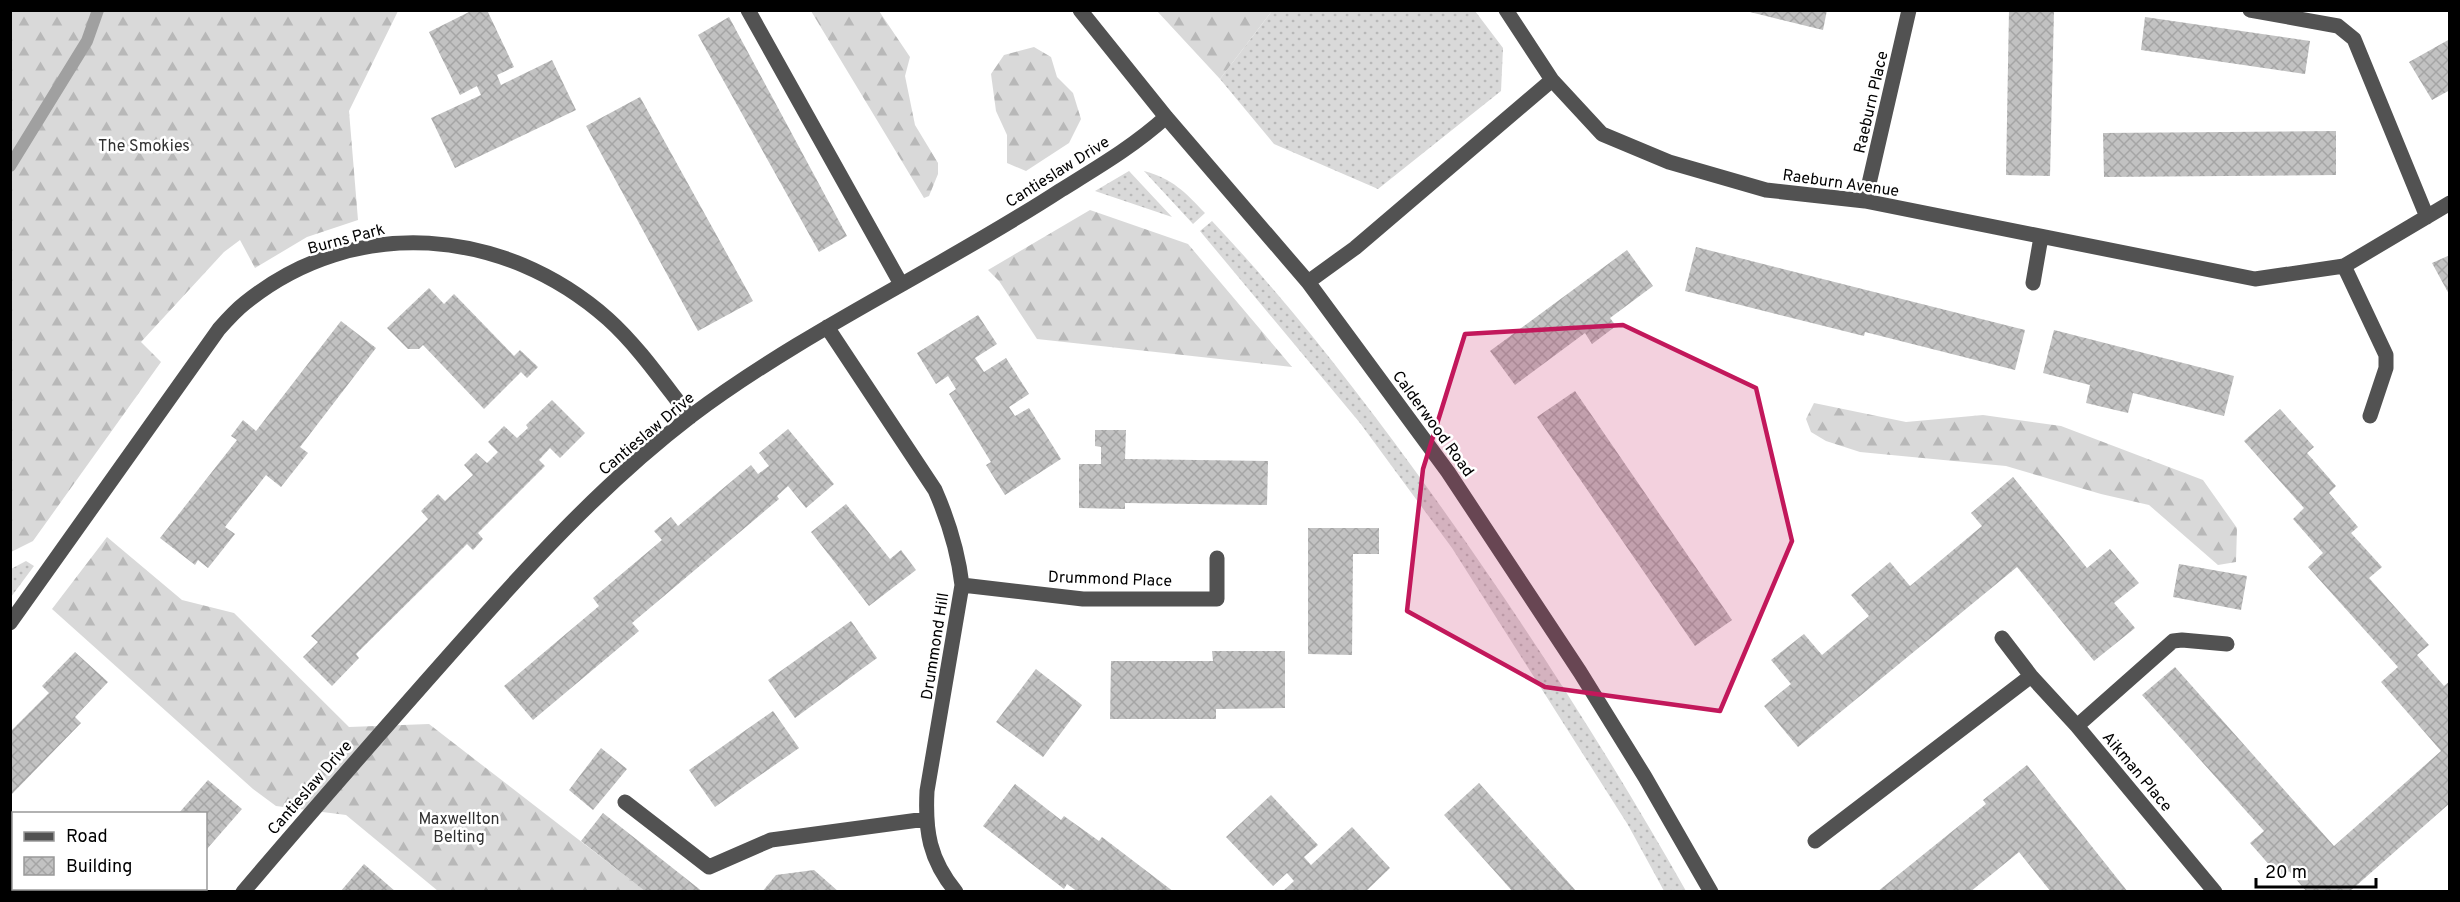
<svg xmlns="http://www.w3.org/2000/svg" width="2460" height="902" font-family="Overpass,sans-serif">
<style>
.grass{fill:url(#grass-dots)}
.forest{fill:url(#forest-firs)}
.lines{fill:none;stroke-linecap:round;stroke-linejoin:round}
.stream{stroke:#a0a0a0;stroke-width:12}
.building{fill:url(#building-cross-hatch)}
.minor{stroke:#525252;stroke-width:15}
.marked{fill:#c2185b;fill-opacity:0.2;stroke:#c2185b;stroke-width:4.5;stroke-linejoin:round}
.labels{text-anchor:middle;stroke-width:5;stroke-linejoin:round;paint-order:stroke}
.street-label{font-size:16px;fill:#000;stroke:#fff}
.park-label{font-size:16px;fill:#303030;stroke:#fff}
</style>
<defs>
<pattern id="grass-dots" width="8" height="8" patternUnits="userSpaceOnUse" patternTransform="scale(1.5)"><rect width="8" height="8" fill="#d9d9d9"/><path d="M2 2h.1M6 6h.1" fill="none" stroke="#b8b8b8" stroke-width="1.8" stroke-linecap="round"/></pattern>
<pattern id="forest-firs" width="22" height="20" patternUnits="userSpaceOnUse" patternTransform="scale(1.5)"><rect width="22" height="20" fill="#d9d9d9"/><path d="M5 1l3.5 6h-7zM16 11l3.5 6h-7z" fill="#b8b8b8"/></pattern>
<pattern id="building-cross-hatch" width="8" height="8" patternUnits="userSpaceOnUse" patternTransform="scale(1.5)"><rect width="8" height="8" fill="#c2c2c2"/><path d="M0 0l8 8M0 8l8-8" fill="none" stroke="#a5a5a5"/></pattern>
</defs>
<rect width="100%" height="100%" fill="#fff"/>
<path class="grass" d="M1272,11H1475L1503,48L1501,91L1378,189L1274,144L1220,79Z
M1129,171L1172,217L1095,191Z
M1144,171C1173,179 1185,192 1205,213L1193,224Z
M1212,221C1293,307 1365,401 1434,497C1525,624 1609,755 1686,891H1664L1628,825L1452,548L1360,423L1200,231Z
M26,561L34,566L11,597V569Z"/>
<path class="forest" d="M11,10L398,11L349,111L358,220L307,237L255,268L240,240L224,252L141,342L161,362L33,541L11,552Z
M811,11H879L910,57L905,76L915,125L938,163V174L929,196L924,198Z
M1157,11H1272L1220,79Z
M1034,47L1051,57L1057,77L1073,93L1081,119L1069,143L1026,171L1007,163V135L996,111L991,74L1004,55Z
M1090,210L1188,244L1292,367L1037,339L999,281L988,270Z
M1814,403L1906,422L1983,415L2061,426L2203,480L2237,528L2236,562L2218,565L2149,505L2101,494L2006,466L1860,452L1826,441L1811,432L1806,419Z
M107,537L182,600L234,613L349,727L429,724L645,891H438L346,815L276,806L253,789L52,609Z"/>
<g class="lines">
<path class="stream" d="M10,166L87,41L98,10"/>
</g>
<path class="building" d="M473,10H487L514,67L497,75L501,85L552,60L576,110L455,168L431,118L481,95L477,86L460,95L429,32Z
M1742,10H1827L1823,30Z
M2009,10H2054L2050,176L2006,175Z
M729,17L847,236L819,252L698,35Z
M2145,17L2310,41L2305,74L2141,50Z
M2450,39V90L2432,100L2409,62Z
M640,97L753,301L698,331L586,126Z
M2336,131V175L2104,177L2103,133Z
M1696,247L2025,330L2015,370L1865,332L1864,336L1685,291Z
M1627,250L1653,286L1610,318L1616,326L1592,344L1585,333L1515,385L1490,351Z
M2450,255V296L2432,263Z
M429,288L444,304L454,294L514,356L520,350L538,367L527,378L521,372L484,409L423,345L419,349H408L387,328Z
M978,315L997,344L975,358L984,372L1006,358L1029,394L1009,407L1015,416L1029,408L1061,459L1005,495L986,465L991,462L949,394L956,389L948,376L936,384L917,353Z
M341,321L376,348L300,447L308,453L281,487L266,475L225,527L235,534L208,568L198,560L195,565L160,538L237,440L231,436L243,420L256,431Z
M2054,330L2234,376L2224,416L2133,393L2128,413L2086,403L2090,385L2043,373Z
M1575,391L1732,620L1695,646L1537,417Z
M552,400L585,433L560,458L550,448L539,460L545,466L478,533L483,539L473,550L467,544L443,568L356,654L359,658L332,686L303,657L318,642L311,636L428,519L421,511L438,494L445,501L473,475L464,465L476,453L487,463L498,452L488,442L504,426L517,438L528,428L526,425Z
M2280,409L2314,447L2307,453L2336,486L2329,493L2358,527L2351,533L2382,567L2369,578L2429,645L2417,655L2444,686L2450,681V803L2349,892H2307L2289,871L2281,878L2250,843L2264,831L2142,695L2175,667L2334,846L2441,751L2381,682L2398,667L2308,567L2323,553L2293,519L2304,508L2244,441Z
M788,429L834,484L806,508L788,486L777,496L779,499L632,623L639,631L533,720L504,686L599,606L593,598L662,540L654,531L671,517L678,526L751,465L758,474L769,466L759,453Z
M1095,430H1126L1125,459L1268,461L1267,505L1125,503V509L1079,508V464H1101V447L1095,446Z
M2013,477L2087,568L2110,549L2139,583L2114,603L2135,628L2094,661L2017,567L1798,747L1764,706L1791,684L1771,660L1804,634L1822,655L1869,616L1851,595L1890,562L1910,586L1982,526L1971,513Z
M846,504L890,559L901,550L916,570L869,606L811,532Z
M1308,528H1379V554H1353L1352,655L1308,654Z
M2179,564L2247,576L2241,610L2173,597Z
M851,621L877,658L795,718L768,680Z
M1212,651H1285V708L1216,709V719H1110L1111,661H1213Z
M75,652L108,682L75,717L81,723L10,796V732L49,693L42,686Z
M1036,669L1082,705L1043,757L996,722Z
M773,711L799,748L715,807L689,770Z
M601,748L627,769L593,810L569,790Z
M2027,765L2128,892H2051L2019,852L1970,892H1877L1986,804L1983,800Z
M208,780L242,809L206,850V814H178Z
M1479,783L1560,873L1577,892H1513L1499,876L1444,815Z
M1015,784L1061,820L1064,816L1099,841L1102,837L1174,892H1078L1067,884L1064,889L983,826Z
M1271,795L1318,845L1304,857L1311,865L1352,827L1390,868L1365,892H1282L1294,881L1287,873L1273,886L1226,837Z
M603,813L703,892H646L581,841Z
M364,864L396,892H340Z
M814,870L839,892H762L776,875Z
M111,888H171L169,892H109Z"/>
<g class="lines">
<path class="minor" d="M748,10L901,284
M1080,10L1166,117L1308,282L1448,472L1580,672L1645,777L1711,892
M1506,10L1552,80L1602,134L1669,162L1766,190L1865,201L2255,279L2344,266L2450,203
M2250,10L2338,26L2354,39L2427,217
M1865,201L1909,10
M2344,266L2386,355V368L2370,416
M1308,282L1355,248L1552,80
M2033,283L2041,237
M827,327L935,490C949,522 958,551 962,585L927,791C925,831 929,859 956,892
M962,585L1083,599H1217V558
M10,623L219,329C227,320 236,310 245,303C355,214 504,227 608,319C639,347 664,384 690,417
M2002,638L2031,676L2077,726L2215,892
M2077,726L2173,641L2182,640L2227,644
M625,802L709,867L771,840L926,819
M1815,841L2031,676
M243,892C312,811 382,731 452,652C526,568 602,484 691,416C807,329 940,269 1061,190C1098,167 1134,146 1166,117"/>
</g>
<path class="marked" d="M1623,325L1756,388L1792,541L1720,711L1545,687L1407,611L1423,469L1465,334Z"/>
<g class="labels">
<g class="street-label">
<text transform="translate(1870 102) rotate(-77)" y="6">Raeburn Place</text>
<text transform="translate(1057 171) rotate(-32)" y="6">Cantieslaw Drive</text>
<text transform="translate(1841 182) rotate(8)" y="6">Raeburn Avenue</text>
<text transform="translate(346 238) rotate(-15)" y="6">Burns Park</text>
<text transform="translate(1434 423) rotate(54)" y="6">Calderwood Road</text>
<text transform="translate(646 433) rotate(-40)" y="6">Cantieslaw Drive</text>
<text transform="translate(1110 578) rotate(2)" y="6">Drummond Place</text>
<text transform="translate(934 646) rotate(-81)" y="6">Drummond Hill</text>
<text transform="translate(2138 771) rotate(50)" y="6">Aikman Place</text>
<text transform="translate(309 787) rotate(-49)" y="6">Cantieslaw Drive</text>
</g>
<g class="park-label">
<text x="144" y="151">The Smokies</text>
<text x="459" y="824">Maxwellton<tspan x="459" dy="18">Belting</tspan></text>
</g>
</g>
<rect width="2460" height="902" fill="none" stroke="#000000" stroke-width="24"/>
<rect x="12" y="812" width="195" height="78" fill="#ffffff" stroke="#999999" stroke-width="1.5"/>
<rect x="24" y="832" width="30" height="9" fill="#525252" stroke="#999999" stroke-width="1.5"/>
<text x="66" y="842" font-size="18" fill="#000000">Road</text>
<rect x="24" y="857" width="30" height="18" fill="url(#building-cross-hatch)" stroke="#999999" stroke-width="1.5"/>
<text x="66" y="872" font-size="18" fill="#000000">Building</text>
<path d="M2256 878v9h120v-9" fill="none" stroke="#000000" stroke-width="3"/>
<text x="2265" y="878" font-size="18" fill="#000000" stroke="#ffffff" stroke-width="4.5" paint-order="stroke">20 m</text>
</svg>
